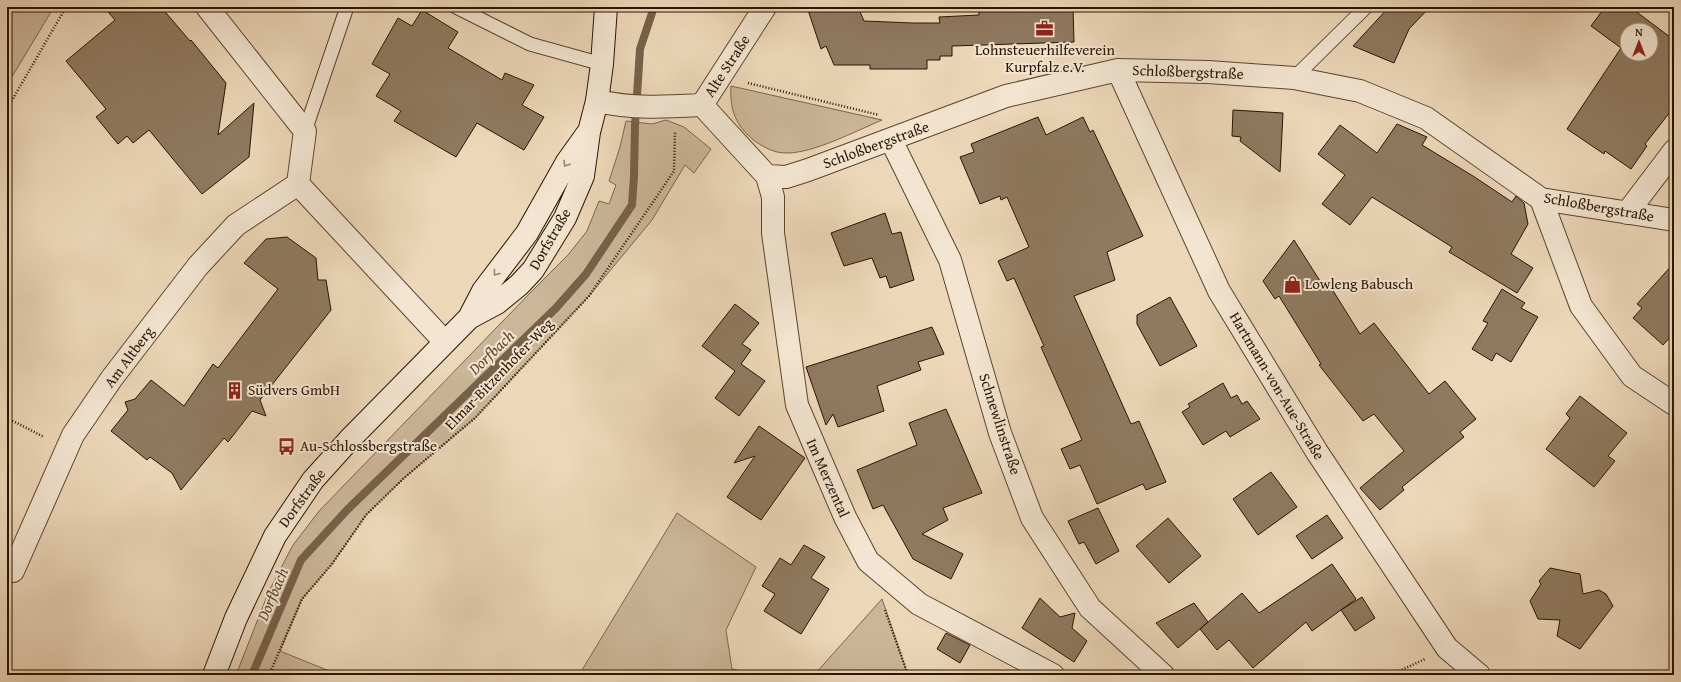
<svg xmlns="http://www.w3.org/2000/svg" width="1681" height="682" font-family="'Gentium Book Plus',serif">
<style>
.green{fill:#cbb699;stroke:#7a654c}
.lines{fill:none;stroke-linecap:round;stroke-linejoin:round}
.stream{stroke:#776149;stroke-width:8}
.building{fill:#8f7960;stroke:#2a1400;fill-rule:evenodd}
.service-casing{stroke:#5a452e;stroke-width:15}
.minor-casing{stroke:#5a452e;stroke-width:24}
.secondary-casing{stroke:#2a1400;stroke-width:24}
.path{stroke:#2a1400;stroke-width:2.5;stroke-dasharray:1 2;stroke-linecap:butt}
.service{stroke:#f3e5d1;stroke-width:13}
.minor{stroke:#f3e5d1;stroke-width:22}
.secondary{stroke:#f3e5d1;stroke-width:22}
.oneway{stroke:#998773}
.labels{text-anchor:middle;stroke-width:4;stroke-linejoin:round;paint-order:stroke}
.poi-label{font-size:15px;fill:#2a1400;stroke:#f3e5d1;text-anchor:start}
.street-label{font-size:15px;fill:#2a1400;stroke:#f3e5d1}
.water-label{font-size:16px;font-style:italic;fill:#5d4830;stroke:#f3e5d1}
</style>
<rect width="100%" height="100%" fill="#ecd7b8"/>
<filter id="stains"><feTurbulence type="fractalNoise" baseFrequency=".005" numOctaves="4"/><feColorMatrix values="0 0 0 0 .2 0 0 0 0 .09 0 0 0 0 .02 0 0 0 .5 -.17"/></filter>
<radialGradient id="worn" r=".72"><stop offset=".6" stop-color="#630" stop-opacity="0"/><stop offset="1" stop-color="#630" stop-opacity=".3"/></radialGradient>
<path class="green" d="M7,7H54L7,85Z
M731,86L882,120C856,131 814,153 787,153C773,154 755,143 747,134C733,120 730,105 731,86Z
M666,120L684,127L711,149L694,173L685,165L652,220L589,296L475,418L404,478L366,515L332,564L302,599L280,651L339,675H236L269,591L293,545L320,510L532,291L568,255L587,231L599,201L609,204L616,185L609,181L620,147L626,121L652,124Z
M677,513L756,567L726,630L732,669L760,675H579Z
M882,599L908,675H814Z"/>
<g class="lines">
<path class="stream" d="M252,675L301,560L347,510L556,308L586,274L632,205L634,176L635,125L640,49L654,7"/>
</g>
<path class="building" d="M104,7H161L190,41L191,40L226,83L218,135L254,103L249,157L202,194L149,130L133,143L127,136L118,144L96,117L106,109L66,61L115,20Z
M807,7H858L864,21L913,23H940L939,17L979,15V7H1073L1074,42L952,46V56H940V60H927V69H870V65H834L826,46L821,49Z
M1389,7H1430L1409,29L1394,63L1353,46Z
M1605,7H1630L1674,40V107L1645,144L1647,146L1631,169L1605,151L1604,154L1567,129L1621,48L1591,26ZM1627,30H1651V54H1627Z
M422,10L458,32L448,48L502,80L505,73L534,85L522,105L544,117L524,150L477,123L456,157L394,121L401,111L376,96L390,74L372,64L398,18L412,26Z
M1233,110L1283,113L1280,172L1240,141L1241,137L1232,136Z
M1038,117L1046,135L1083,117L1090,132L1093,130L1143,236L1107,252L1115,280L1074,296L1131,424L1139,421L1166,482L1146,490L1143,484L1097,504L1080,465L1070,469L1061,449L1082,440L1041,347L1044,346L1014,278L1007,281L998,261L1029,247L1007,197L1001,200L1000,196L980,204L960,157L974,152L971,144Z
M1397,124L1427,137L1422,145L1473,176L1512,202L1516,196L1524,203L1528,224L1511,254L1533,268L1517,293L1449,252L1452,247L1372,197L1350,225L1322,204L1345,175L1318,154L1340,125L1377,153Z
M885,213L892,234L901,232L914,280L890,288L886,276L880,278L872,258L844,266L831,233Z
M287,237L316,258L318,280H326L331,310L260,400L266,416L252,411L228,442L224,438L181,490L172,473L150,457L147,460L111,431L128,410L125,402L135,399L151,380L184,406L213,364L218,368L278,289L244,263L266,239Z
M1294,240L1322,284L1327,281L1360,334L1374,323L1429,394L1445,381L1476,419L1460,432L1464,437L1402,487L1404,490L1380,510L1360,488L1404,451L1374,414L1363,421L1319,365L1321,364L1279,296L1275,299L1263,281Z
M1674,263V333L1663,345L1633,318L1642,308L1637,304Z
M1502,289L1525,303L1521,308L1538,317L1511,362L1496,353L1492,361L1472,349L1488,323L1483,321Z
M1170,297L1197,346L1160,366L1137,324V315Z
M735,304L759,323L742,344L751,350L741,364L765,381L739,416L715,398L735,371L702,346Z
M932,327L944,354L918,362L921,370L877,386L884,411L838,427L833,414L826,425L806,367Z
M1223,383L1231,398L1237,395L1242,404L1247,401L1260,419L1230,437L1226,431L1203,445L1182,412L1190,407L1188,404Z
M1580,396L1627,433L1608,456L1615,461L1594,487L1546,449L1570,418L1566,414Z
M946,409L982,493L943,508L948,520L922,534L963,554L951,579L913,559L883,505L873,509L857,470L917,445L909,423Z
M759,426L805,458L761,520L727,497L755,456L734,463Z
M1271,472L1297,507L1258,535L1233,499Z
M1098,508L1119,551L1096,564L1084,542L1079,544L1068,521Z
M1327,515L1343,538L1312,559L1296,536Z
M1168,518L1201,556L1169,583L1136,546Z
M804,545L825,557L811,578L829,589L801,634L764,611L775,594L762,586L780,558L791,565Z
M1332,564L1356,599L1312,631L1306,622L1253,668L1229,640L1217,650L1200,629L1242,593L1259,613Z
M1550,568L1580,574L1583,594L1599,590L1606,594L1613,606L1580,649L1557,636L1560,620L1538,619L1530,601L1541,584L1539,581Z
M1362,597L1375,618L1355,631L1341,610Z
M1040,598L1060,617L1075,613L1072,628L1087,641L1074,662L1022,628Z
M1194,603L1208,622L1178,648L1156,623Z
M946,633L970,645L960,663L937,649Z"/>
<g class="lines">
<defs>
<path id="service" d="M456,7L530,44L602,64
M1294,78L1366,7
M305,131L347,7"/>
<path id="minor" d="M207,7L305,131L298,184L444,341
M1118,70L1219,291L1317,452L1447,648L1479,675
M597,101C632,109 666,107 702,105
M702,105L767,176L786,177L808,170L1006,96L1118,70L1208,72L1294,78L1360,91L1426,118L1541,199L1674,220
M702,105L765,7
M891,140L950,260L1000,433L1032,518L1090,608L1163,675
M767,176L773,197V233L797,405L845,517L868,561L919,604L1053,675
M1541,199L1581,306L1632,376L1674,404
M1627,213L1674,151
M13,571L73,435L112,378L198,266L236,225L298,184"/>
<path id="secondary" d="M469,318L483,291L527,233L567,162L587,134
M214,675L236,618L275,536L313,480L349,440L469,318L497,303L519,285L533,270L565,218L583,176L589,132L597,101L602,64L606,7"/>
</defs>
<use href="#service" class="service-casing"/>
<use href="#minor" class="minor-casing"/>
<use href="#secondary" class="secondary-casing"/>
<path class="path" d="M748,83L879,115
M7,109L66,7
M7,418L44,437
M885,610L908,675
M269,675L302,599L332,564L366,515L404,478L475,418L589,296L674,171L675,131
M1391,675L1425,659"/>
<use href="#service" class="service"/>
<use href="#minor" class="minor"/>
<use href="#secondary" class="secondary"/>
</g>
<defs><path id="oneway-chevron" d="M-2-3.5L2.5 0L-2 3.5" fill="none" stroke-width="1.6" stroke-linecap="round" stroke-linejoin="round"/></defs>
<g class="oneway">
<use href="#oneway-chevron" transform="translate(566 164) rotate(122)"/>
<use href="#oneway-chevron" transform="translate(496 273) rotate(127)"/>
</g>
<defs>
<symbol id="office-bare" viewBox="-9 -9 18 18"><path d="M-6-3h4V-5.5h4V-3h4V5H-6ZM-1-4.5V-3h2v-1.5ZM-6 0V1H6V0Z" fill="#8f2418" stroke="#f3e5d1" stroke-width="2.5" paint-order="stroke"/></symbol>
<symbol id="shop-bare" viewBox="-9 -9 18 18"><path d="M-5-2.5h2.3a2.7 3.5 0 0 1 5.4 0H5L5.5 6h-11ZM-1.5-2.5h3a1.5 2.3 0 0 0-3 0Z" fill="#8f2418" stroke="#f3e5d1" stroke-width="2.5" paint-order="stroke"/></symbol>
<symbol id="building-bare" viewBox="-9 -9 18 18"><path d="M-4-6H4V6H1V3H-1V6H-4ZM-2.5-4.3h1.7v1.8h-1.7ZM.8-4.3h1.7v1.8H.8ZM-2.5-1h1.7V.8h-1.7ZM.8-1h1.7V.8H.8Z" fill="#8f2418" stroke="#f3e5d1" stroke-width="2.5" paint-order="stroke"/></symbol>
<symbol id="bus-bare" viewBox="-9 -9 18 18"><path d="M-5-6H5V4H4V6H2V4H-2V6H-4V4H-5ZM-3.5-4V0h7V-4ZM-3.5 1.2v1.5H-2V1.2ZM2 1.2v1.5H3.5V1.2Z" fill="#8f2418" stroke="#f3e5d1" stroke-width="2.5" paint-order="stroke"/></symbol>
</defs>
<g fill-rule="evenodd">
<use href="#office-bare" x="1032" y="16" width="25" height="25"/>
<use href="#shop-bare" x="1280" y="272" width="25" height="25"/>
<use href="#building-bare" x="222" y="378" width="25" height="25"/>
<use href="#bus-bare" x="274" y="434" width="25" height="25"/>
</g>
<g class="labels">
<g class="poi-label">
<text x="1045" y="55" text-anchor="middle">Lohnsteuerhilfeverein<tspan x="1045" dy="17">Kurpfalz e.V.</tspan></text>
<text x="1305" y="289">Lowleng Babusch</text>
<text x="248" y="395">Südvers GmbH</text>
<text x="300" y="451">Au-Schlossbergstraße</text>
</g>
<g class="street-label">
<text transform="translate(727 66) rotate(-57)" y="5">Alte Straße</text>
<text transform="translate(1188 72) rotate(2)" y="5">Schloßbergstraße</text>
<text transform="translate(876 145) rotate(-20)" y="5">Schloßbergstraße</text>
<text transform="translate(1599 207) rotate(10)" y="5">Schloßbergstraße</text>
<text transform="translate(550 239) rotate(-60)" y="5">Dorfstraße</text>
<text transform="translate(129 357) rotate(-53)" y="5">Am Altberg</text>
<text transform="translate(499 374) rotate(-46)" y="5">Elmar-Bitzenhofer-Weg</text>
<text transform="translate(1277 386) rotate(59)" y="5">Hartmann-von-Aue-Straße</text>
<text transform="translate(1000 424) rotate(72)" y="5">Schnewlinstraße</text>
<text transform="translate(828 478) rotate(66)" y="5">Im Merzental</text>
<text transform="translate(302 498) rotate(-54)" y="5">Dorfstraße</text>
</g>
<g class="water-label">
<text transform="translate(491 352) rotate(-44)" y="6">Dorfbach</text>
<text transform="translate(272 594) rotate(-67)" y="6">Dorfbach</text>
</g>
</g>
<rect width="1681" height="682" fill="none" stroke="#ecd7b8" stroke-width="24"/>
<rect x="8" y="8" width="1665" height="666" fill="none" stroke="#2a1400" stroke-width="2"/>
<rect x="12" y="12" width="1657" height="658" fill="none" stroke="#2a1400"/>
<g transform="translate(1639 42)"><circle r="19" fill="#f3e5d1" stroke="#a3917d"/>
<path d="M0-3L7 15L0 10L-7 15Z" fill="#8f2418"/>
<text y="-6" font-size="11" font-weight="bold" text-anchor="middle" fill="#2a1400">N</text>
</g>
<rect width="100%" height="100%" filter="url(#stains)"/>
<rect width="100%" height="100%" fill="url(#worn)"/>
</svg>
